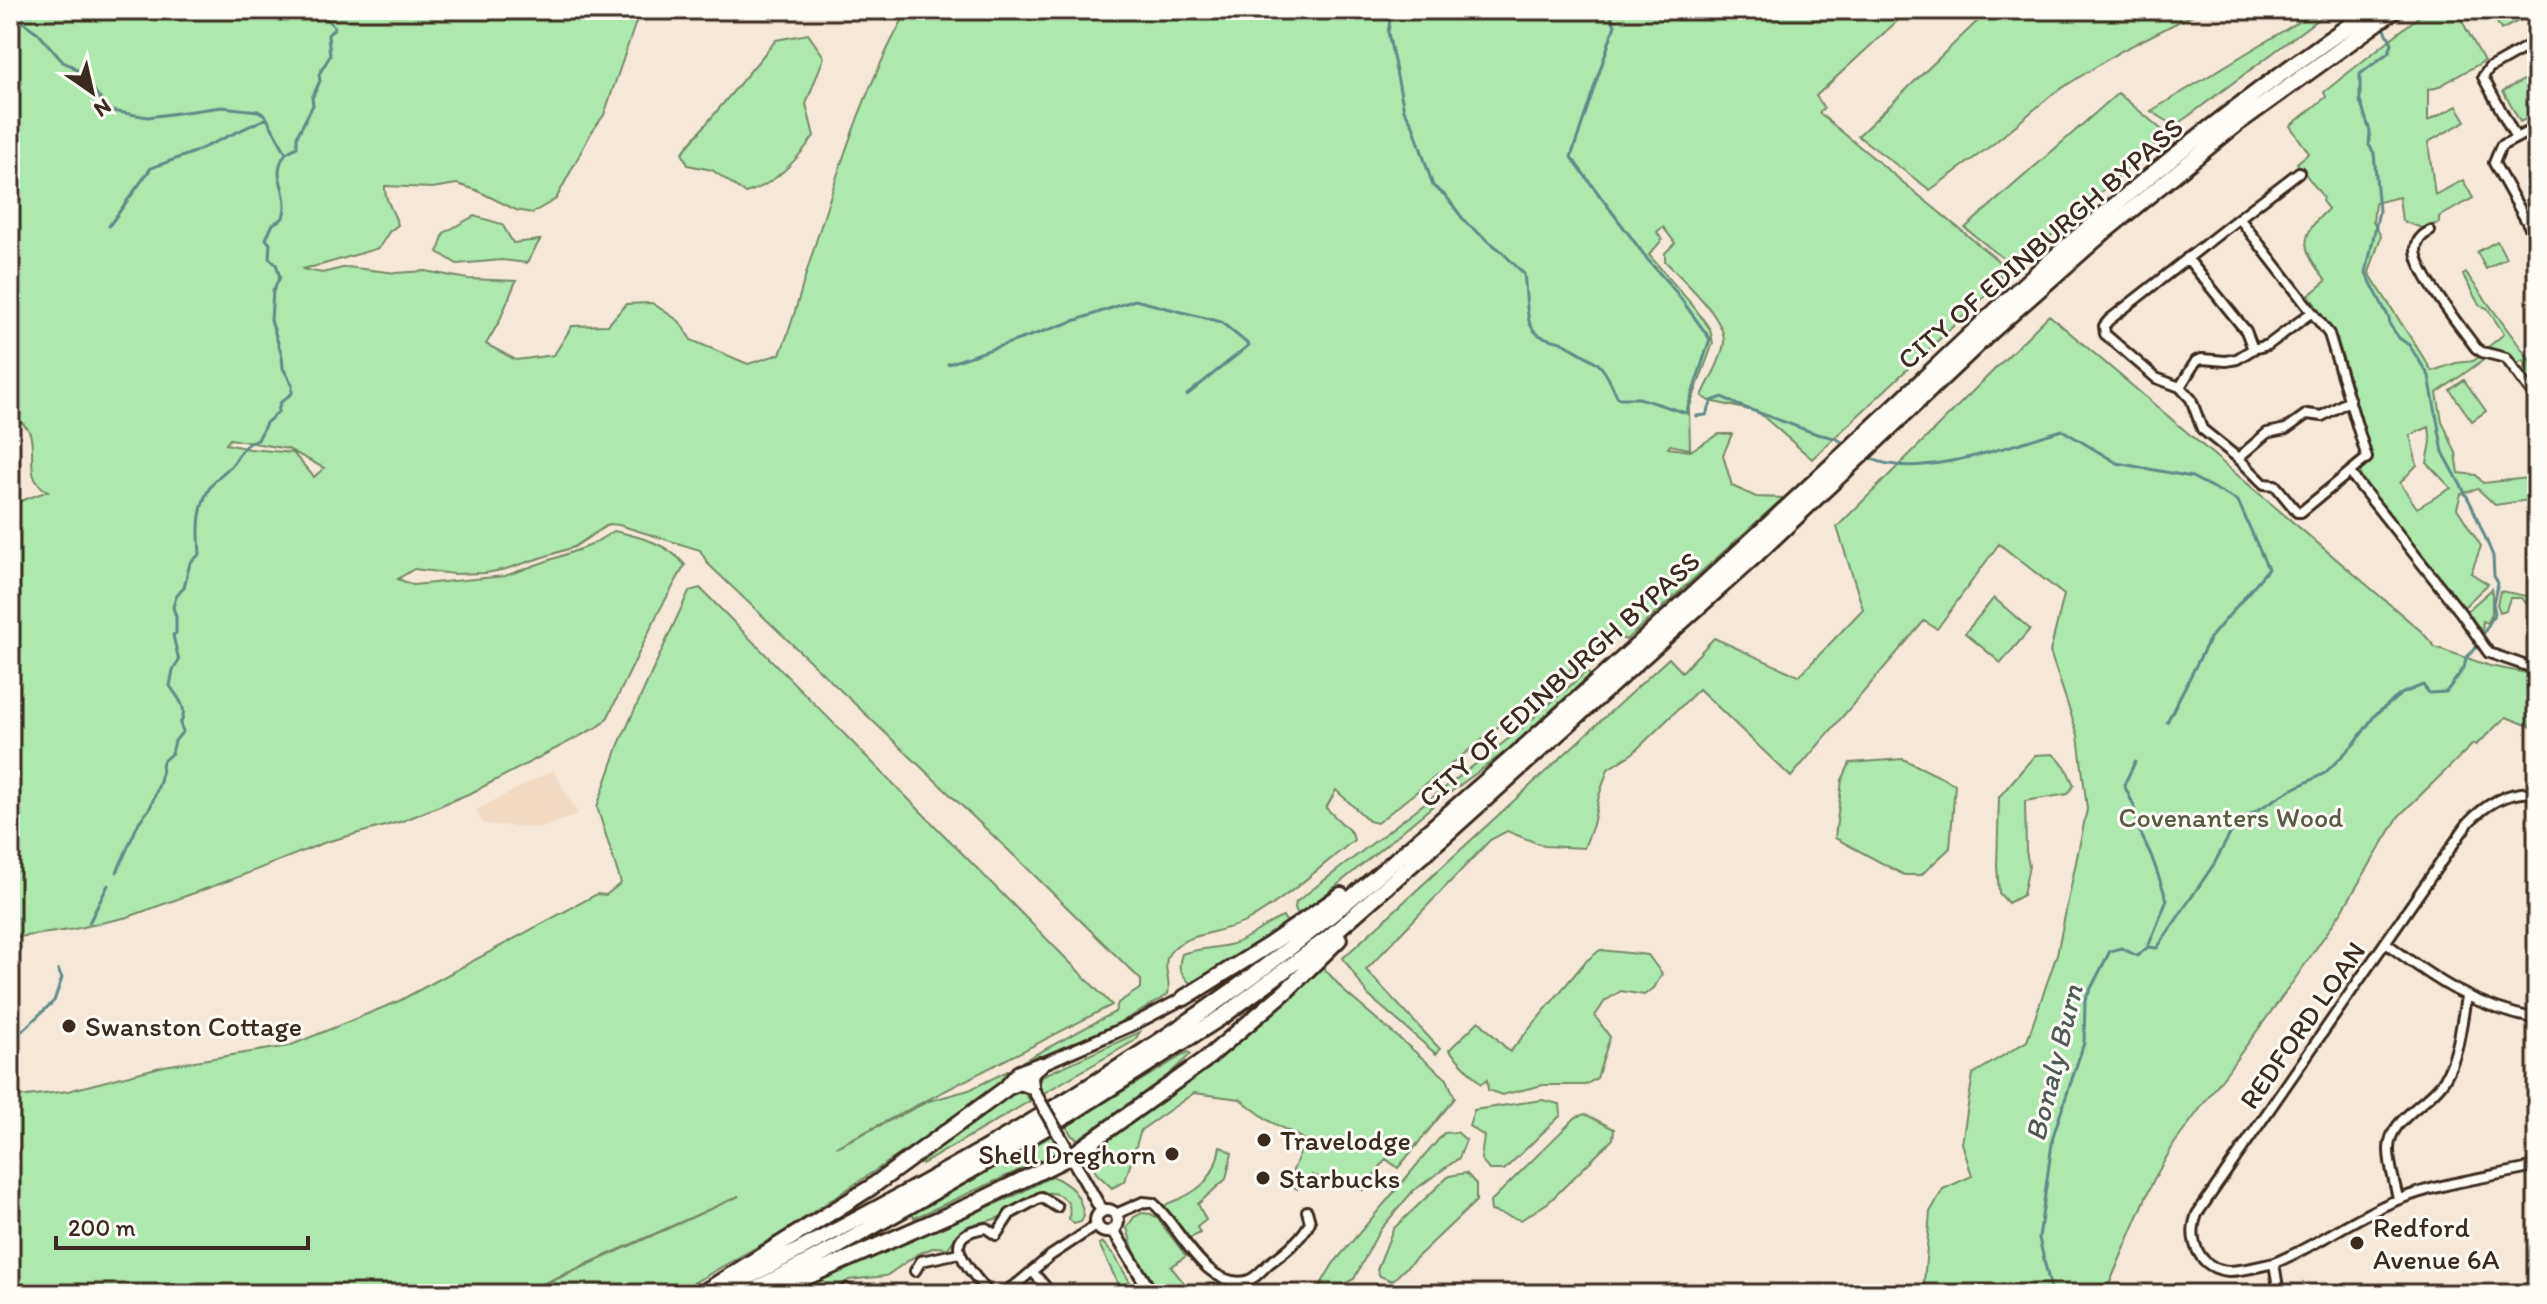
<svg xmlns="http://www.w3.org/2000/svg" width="2547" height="1304" font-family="Itim,sans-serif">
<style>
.built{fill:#f0dac4}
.green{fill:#ade8ad;stroke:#748966;stroke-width:2;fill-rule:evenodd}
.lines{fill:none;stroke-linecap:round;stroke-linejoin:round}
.stream{stroke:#608a89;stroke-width:3}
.minor-casing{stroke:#3b2a1e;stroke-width:14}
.tertiary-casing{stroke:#3b2a1e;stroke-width:16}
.secondary-casing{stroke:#3b2a1e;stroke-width:17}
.trunk-casing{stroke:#3b2a1e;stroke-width:20}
.minor{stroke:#fdfcf7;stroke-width:8}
.tertiary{stroke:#fdfcf7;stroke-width:10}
.secondary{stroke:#fdfcf7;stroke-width:11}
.trunk{stroke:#fdfcf7;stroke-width:14}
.tertiary-bridge-casing{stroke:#3b2a1e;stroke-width:16;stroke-linecap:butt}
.tertiary-bridge{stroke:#fdfcf7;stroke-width:10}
.poi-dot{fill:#3b2a1e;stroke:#fdfcf7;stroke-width:3}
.labels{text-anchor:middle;stroke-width:6;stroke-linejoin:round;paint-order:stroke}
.street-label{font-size:28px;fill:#3b2a1e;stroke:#fdfcf7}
.park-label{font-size:28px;fill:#585a42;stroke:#fdfcf7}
.poi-label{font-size:28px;fill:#3b2a1e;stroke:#fdfcf7;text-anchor:start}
.water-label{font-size:30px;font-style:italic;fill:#4e5a54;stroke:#fdfcf7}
</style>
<rect width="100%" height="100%" fill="#f5e8d9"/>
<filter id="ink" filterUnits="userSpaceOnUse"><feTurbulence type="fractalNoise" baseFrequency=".0125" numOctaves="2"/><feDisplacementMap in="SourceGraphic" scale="16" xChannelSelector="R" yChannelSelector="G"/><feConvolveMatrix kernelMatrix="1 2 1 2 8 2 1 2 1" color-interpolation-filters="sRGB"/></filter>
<g filter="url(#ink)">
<path class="built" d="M553,770L578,814L542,828L483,824L476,810Z"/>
<path class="green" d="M10,10H640L604,115L591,133L556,199L532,213L516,210L476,190L457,184L432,188L385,186C384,199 394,212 398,225L389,232L379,248L321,265L302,269L322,273L347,267L396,273L425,271L468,279L516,281L499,322L486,344L516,360L554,355L572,326L608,325L626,304L652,303L679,321L691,340L748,364L780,354C793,324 800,292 810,261C836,176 864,87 908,10H1909L1816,96L1824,108L1819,113L2002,264L1999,283L1812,459L1758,412L1710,401L1702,396C1709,380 1722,360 1724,342C1725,317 1682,279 1665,261V253L1675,243L1663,227L1657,232L1662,240L1649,255L1694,307L1710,329L1713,343L1689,409L1690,449L1670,445L1668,448L1690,451L1719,434H1732L1723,455L1732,486L1756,497L1783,498L1626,640L1614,635L1377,823L1369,821L1336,790L1326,808L1352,833L1354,840C1320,867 1287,898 1249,920C1228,932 1189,933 1174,948C1158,962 1172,978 1168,994C1125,1024 1073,1043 1025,1063L1023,1061L1115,1012L1118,1003L1141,988V980L1025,866L708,564L700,550L619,525L609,524L574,547L506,569L486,573L454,574L414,569L398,579L413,585L505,576L589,546L614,531C641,537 667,543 685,565L658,613L608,717L601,725L473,792L403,821L326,842L233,879L128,917L70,930L10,938V505L48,491C22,480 38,450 29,431C25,424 15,417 10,412ZM230,439L288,449L324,468L314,477L293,453L250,449L226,444Z
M1989,10H2202L2121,51L2054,93L1992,145L1930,190L1858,136Z
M2318,10L2329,11L2175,126L2151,111Z
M2427,10H2479L2462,21L2484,61L2436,88L2428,89V121L2457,106L2466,121L2428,142L2435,195L2463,180L2473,198L2439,217V223L2422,228L2402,221L2399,197L2375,203L2373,222L2381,236L2369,273L2432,371L2456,363L2473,361L2479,357L2486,358L2437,393L2442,421L2456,453L2459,473L2476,475L2483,483L2537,477V499L2495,505L2478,489L2461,494L2457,508L2481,546L2471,573L2488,584L2464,607L2360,477L2361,469L2370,462L2372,455L2337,338L2309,295L2326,281C2302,249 2297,238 2328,209L2322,201L2323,197L2297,163L2309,153L2290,126L2326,97L2324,92ZM2429,427L2431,442L2427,463L2451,488L2417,508L2400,483L2417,465L2410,435Z
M2506,10H2517L2522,19L2501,30L2494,17Z
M808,34L824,57L806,104L814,136C797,160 774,186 745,193L712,170L688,165L682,153L776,40Z
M2531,76L2537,86V113L2520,122L2503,91Z
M2118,93L2167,134L2027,257L2013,254L2004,259L1965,228Z
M474,216L502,224L513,243L540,240L527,263L502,260L457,264L438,252L444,233Z
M2497,241L2506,258L2486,269L2477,252Z
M2466,273L2537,370V393L2521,371L2527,366L2523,360L2516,364L2507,353L2488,347L2504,334L2487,308L2479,305L2463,275Z
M2049,315L2421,631L2435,647L2490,666L2537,675V729L2506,717L2476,745L2473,744L2399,816L2342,911L2290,986L2174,1144L2153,1181L2105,1294H1923L1930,1212L1943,1189L1972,1176L1962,1143L1973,1074L2027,1041L2057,954L2087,809L2078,735L2050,652L2064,595L1999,544L1937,629L1924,621L1791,777L1699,689L1633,753L1608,769L1599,796L1593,825L1584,848L1544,846L1507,831L1490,840L1366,970L1440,1049L1436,1054L1368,995L1343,958L1669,658L1682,672L1714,638L1799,676L1863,609L1837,527Z
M2464,380L2486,411L2472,421L2450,390Z
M700,588L1112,1005L836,1147L929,1101L969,1090L1014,1068L993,1092L780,1234L674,1294H524L739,1196L520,1294H10V1098L68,1091L164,1066L289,1046L399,1001L597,894L606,895L621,883L597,807L619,744L689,591Z
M2492,589V613L2488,623L2483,621L2482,632L2467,611Z
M2500,591L2537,598V641L2530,638V607L2521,598H2510L2506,610L2500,612L2497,604Z
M1994,598L2030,629L2001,663L1965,633Z
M1587,671L1590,675L1509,749L1440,800L1302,914L1297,913L1295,908L1296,902L1516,733Z
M2053,754L2065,766L2074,785L2068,794L2025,801L2026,851L2029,866L2023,895L2008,903L1999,893L1997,866L1999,797L2035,755Z
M1903,759L1955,784L1950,848L1921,875H1904L1835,838L1842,780L1850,763Z
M1283,917L1288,923L1199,982L1190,983C1180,973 1177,968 1182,954C1199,948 1215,949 1232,944C1250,939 1265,923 1283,917Z
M1600,950L1648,955L1662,974L1654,988L1644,995L1621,991L1605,1001L1595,1016L1610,1037L1597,1078L1585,1085H1543L1502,1095L1488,1090L1487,1080L1481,1084L1449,1050L1479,1021L1510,1052L1585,962Z
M1322,966L1346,993L1447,1079L1455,1098L1398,1168L1386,1159L1363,1190L1312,1175L1297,1189L1288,1183L1305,1140L1269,1121L1240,1099L1194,1093L1141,1130L1125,1181L1112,1188L1096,1173L1091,1157L1103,1144L1245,1034Z
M1140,1032L1134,1041L1044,1093L1038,1084L1042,1076Z
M1188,1052L1191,1054L1154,1088L1078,1139L1072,1136L1066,1126Z
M1017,1089L1023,1091L1030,1101L922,1164L920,1160Z
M1542,1100L1560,1104L1561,1115L1504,1170H1489L1481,1159L1484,1136L1469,1126L1474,1110Z
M1585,1114L1614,1129L1613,1139L1549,1202L1521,1220L1491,1211L1490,1202L1576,1117Z
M1457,1132L1466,1140L1459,1158L1413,1191L1379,1231L1354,1279L1344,1284L1340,1294H1315L1333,1264L1444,1133Z
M1053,1135L1058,1148L1055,1154L914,1218L912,1214Z
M1220,1146L1232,1153L1226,1179L1198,1204L1206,1220L1197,1227L1200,1233L1190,1238L1185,1235L1165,1207L1167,1204C1198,1193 1215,1180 1220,1146Z
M1466,1173L1476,1184V1201L1392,1281L1380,1276L1377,1270L1393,1229L1449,1176Z
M1052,1176C1072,1186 1080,1193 1084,1216L1081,1222L1074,1224L1069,1219C1070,1209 1071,1203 1062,1197C1043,1183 1016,1207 1000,1217C992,1221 984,1221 976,1224C963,1229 955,1237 948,1248L935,1247L918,1254L886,1276L849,1280L835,1288L814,1294H791L894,1246L1014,1196Z
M1142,1213L1151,1214L1157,1218L1186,1256L1171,1267L1193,1294H1158L1138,1265L1127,1228L1134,1217Z
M1102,1242L1114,1255L1137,1294H1123L1099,1244Z"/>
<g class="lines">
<path class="stream" d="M1380,10L1390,20L1388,32L1404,110L1413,125L1433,186L1446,196L1466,223L1501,251L1524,274C1526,286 1526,315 1530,324C1537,339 1548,338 1561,342C1567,345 1588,357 1594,361C1606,368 1612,387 1618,398H1639L1686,413L1710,339L1676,292L1648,260L1571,157L1615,25L1608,10
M10,13L38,33L63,62L72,66L84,76L103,103L112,111L148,117L222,107L258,111L265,115L286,153C271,174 285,184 285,205C285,210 284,214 283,218L273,224L266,239L270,244L269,258L276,264L280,277L273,291L271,320L282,356L283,368L292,384V393L280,403L278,412L266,423L258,440C241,445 242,452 232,465C226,471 219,476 214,482C197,502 198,530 200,554L190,563L184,587L176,597L173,607L176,617V633L173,635L179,661L173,670L170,686C179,699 189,708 180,724L183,731L175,741L172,753L163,761L160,782L150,808L139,822L117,872
M286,153L297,147V136L313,105L312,98L320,81L319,74L330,56L328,35L335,27L326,19L329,10
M109,226L151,168L192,153L267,118
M948,364L1135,300L1221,322L1249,345L1187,395
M1696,416L1706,415L1712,401L1723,397L1735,404L1817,434L1835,438L1844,443
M1871,458C1914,482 2015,444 2062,430L2117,463L2192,477L2238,501L2268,569L2210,638L2167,722
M2135,762L2124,785L2135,808L2138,828L2151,855L2167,900L2148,947
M89,923L108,885
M10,1042L54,1001L62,978L58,970
M2052,1294L2039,1238L2053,1136L2084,1043L2085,1000L2110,951L2121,948L2137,956L2148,947L2157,948L2214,864L2236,823L2289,791L2325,773L2354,744L2375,715L2401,694L2423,685L2429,693L2446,692L2464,668L2466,658L2475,649L2495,613L2493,603L2498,583L2494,576L2493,556L2472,506L2443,452L2429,376L2409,345L2399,338L2390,325L2389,318L2366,273L2379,211L2374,153L2369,145L2370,131L2360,101V74L2389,52L2392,43L2382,24"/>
<defs>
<path id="minor" d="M2537,127L2501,146L2494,163L2537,240
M2516,138L2483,77L2489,68L2537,41
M2239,218L2109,320L2104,326L2105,334L2156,378L2180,387L2191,399L2202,429L2238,458L2264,484L2275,485L2297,512H2301L2367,458L2329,334L2239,218L2299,172
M2430,231C2422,235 2416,241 2416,250C2417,274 2461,327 2476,348L2482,352L2506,358L2537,400
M2187,258L2246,331L2253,349
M2180,387L2196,361L2202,359L2226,361L2237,359L2253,349L2268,345L2312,312
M2238,458L2267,433L2286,429L2307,414L2322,416L2350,400
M2350,473L2461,613L2486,649L2489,653L2527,666H2537
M2386,943C2435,980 2475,1007 2537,1019
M2398,1199C2395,1183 2389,1166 2389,1150C2388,1119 2429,1104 2444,1080C2459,1055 2461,1025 2466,997
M1116,1214L1143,1202L1153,1203C1179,1225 1204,1289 1246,1281C1256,1279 1263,1268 1271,1262C1285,1252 1303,1238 1310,1222L1307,1211
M2274,1263C2260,1266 2244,1271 2229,1271C2199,1269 2187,1240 2197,1214L2468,823C2487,803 2509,790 2537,793
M915,1271L921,1261L959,1253
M1032,1271L1052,1294
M846,1294L847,1289
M989,1294C975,1274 931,1235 986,1228L996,1235L1010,1214L1041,1197L1057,1207
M1001,1294L1018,1283L1050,1256L1097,1225
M2279,1294L2274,1263C2317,1246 2354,1217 2397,1200C2437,1184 2483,1178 2525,1169L2537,1162"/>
<path id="tertiary" d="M1033,1089L1032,1076L1040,1065L1134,1024L1184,998
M1069,1153L1102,1211
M1096 1221a11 11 0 1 1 22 0a11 11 0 1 1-22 0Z
M1113,1230L1152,1294"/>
<path id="secondary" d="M2530,1294L2537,1292"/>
<path id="trunk" d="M1184,998L1269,945L1341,895
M1008,1086L1019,1073L1040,1065
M701,1294L870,1188L1008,1087L1020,1082L1031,1086
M715,1294C922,1187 1128,1077 1310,932C1371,883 1428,831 1487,780C1608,673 1728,563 1846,452C1908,394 1969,335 2031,278C2138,182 2252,91 2372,10
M746,1294L837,1247L1068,1115L1223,1016L1328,938L1451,830L1757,554L1992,331L2104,232L2234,126L2395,10
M768,1294L971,1205L1071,1156L1205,1060L1286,991L1339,939"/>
</defs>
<use href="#minor" class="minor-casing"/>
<use href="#tertiary" class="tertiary-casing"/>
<use href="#secondary" class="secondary-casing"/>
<use href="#trunk" class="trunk-casing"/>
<use href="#minor" class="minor"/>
<use href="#tertiary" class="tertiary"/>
<use href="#secondary" class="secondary"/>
<use href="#trunk" class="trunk"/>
<defs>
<path id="tertiary-bridge" d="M1034,1091L1066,1147"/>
</defs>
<use href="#tertiary-bridge" class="tertiary-bridge-casing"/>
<use href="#tertiary-bridge" class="tertiary-bridge"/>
</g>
</g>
<g class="poi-dot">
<circle cx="69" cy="1026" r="8"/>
<circle cx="1264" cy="1140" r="8"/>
<circle cx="1172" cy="1154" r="8"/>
<circle cx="1263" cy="1178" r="8"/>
<circle cx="2357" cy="1243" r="8"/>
</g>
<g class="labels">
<g class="street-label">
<text transform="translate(2040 243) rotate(-41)" y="10">CITY OF EDINBURGH BYPASS</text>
<text transform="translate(1559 679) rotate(-42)" y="10">CITY OF EDINBURGH BYPASS</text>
<text transform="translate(2302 1025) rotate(-55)" y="10">REDFORD LOAN</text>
</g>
<g class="park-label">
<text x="2231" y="827">Covenanters Wood</text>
</g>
<g class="poi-label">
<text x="85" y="1036">Swanston Cottage</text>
<text x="1280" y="1150">Travelodge</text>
<text x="1156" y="1164" text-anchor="end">Shell Dreghorn</text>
<text x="1279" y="1188">Starbucks</text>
<text x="2373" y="1237">Redford<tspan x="2373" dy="32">Avenue 6A</tspan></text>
</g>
<g class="water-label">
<text transform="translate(2054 1063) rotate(-76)" y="10">Bonaly Burn</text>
</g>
</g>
<rect width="2547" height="1304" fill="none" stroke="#fdfcf7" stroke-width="40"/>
<rect x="20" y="20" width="2507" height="1264" fill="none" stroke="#3b2a1e" stroke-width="3" filter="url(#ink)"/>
<g transform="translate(92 92) rotate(146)" stroke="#fdfcf7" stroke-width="6" paint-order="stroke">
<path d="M0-6L14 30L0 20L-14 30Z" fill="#3b2a1e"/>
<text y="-12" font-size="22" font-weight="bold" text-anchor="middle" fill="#3b2a1e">N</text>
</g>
<path d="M56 1236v12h252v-12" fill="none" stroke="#3b2a1e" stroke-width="4"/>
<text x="68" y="1236" font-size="24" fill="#3b2a1e" stroke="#fdfcf7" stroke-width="6" paint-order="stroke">200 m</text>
</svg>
